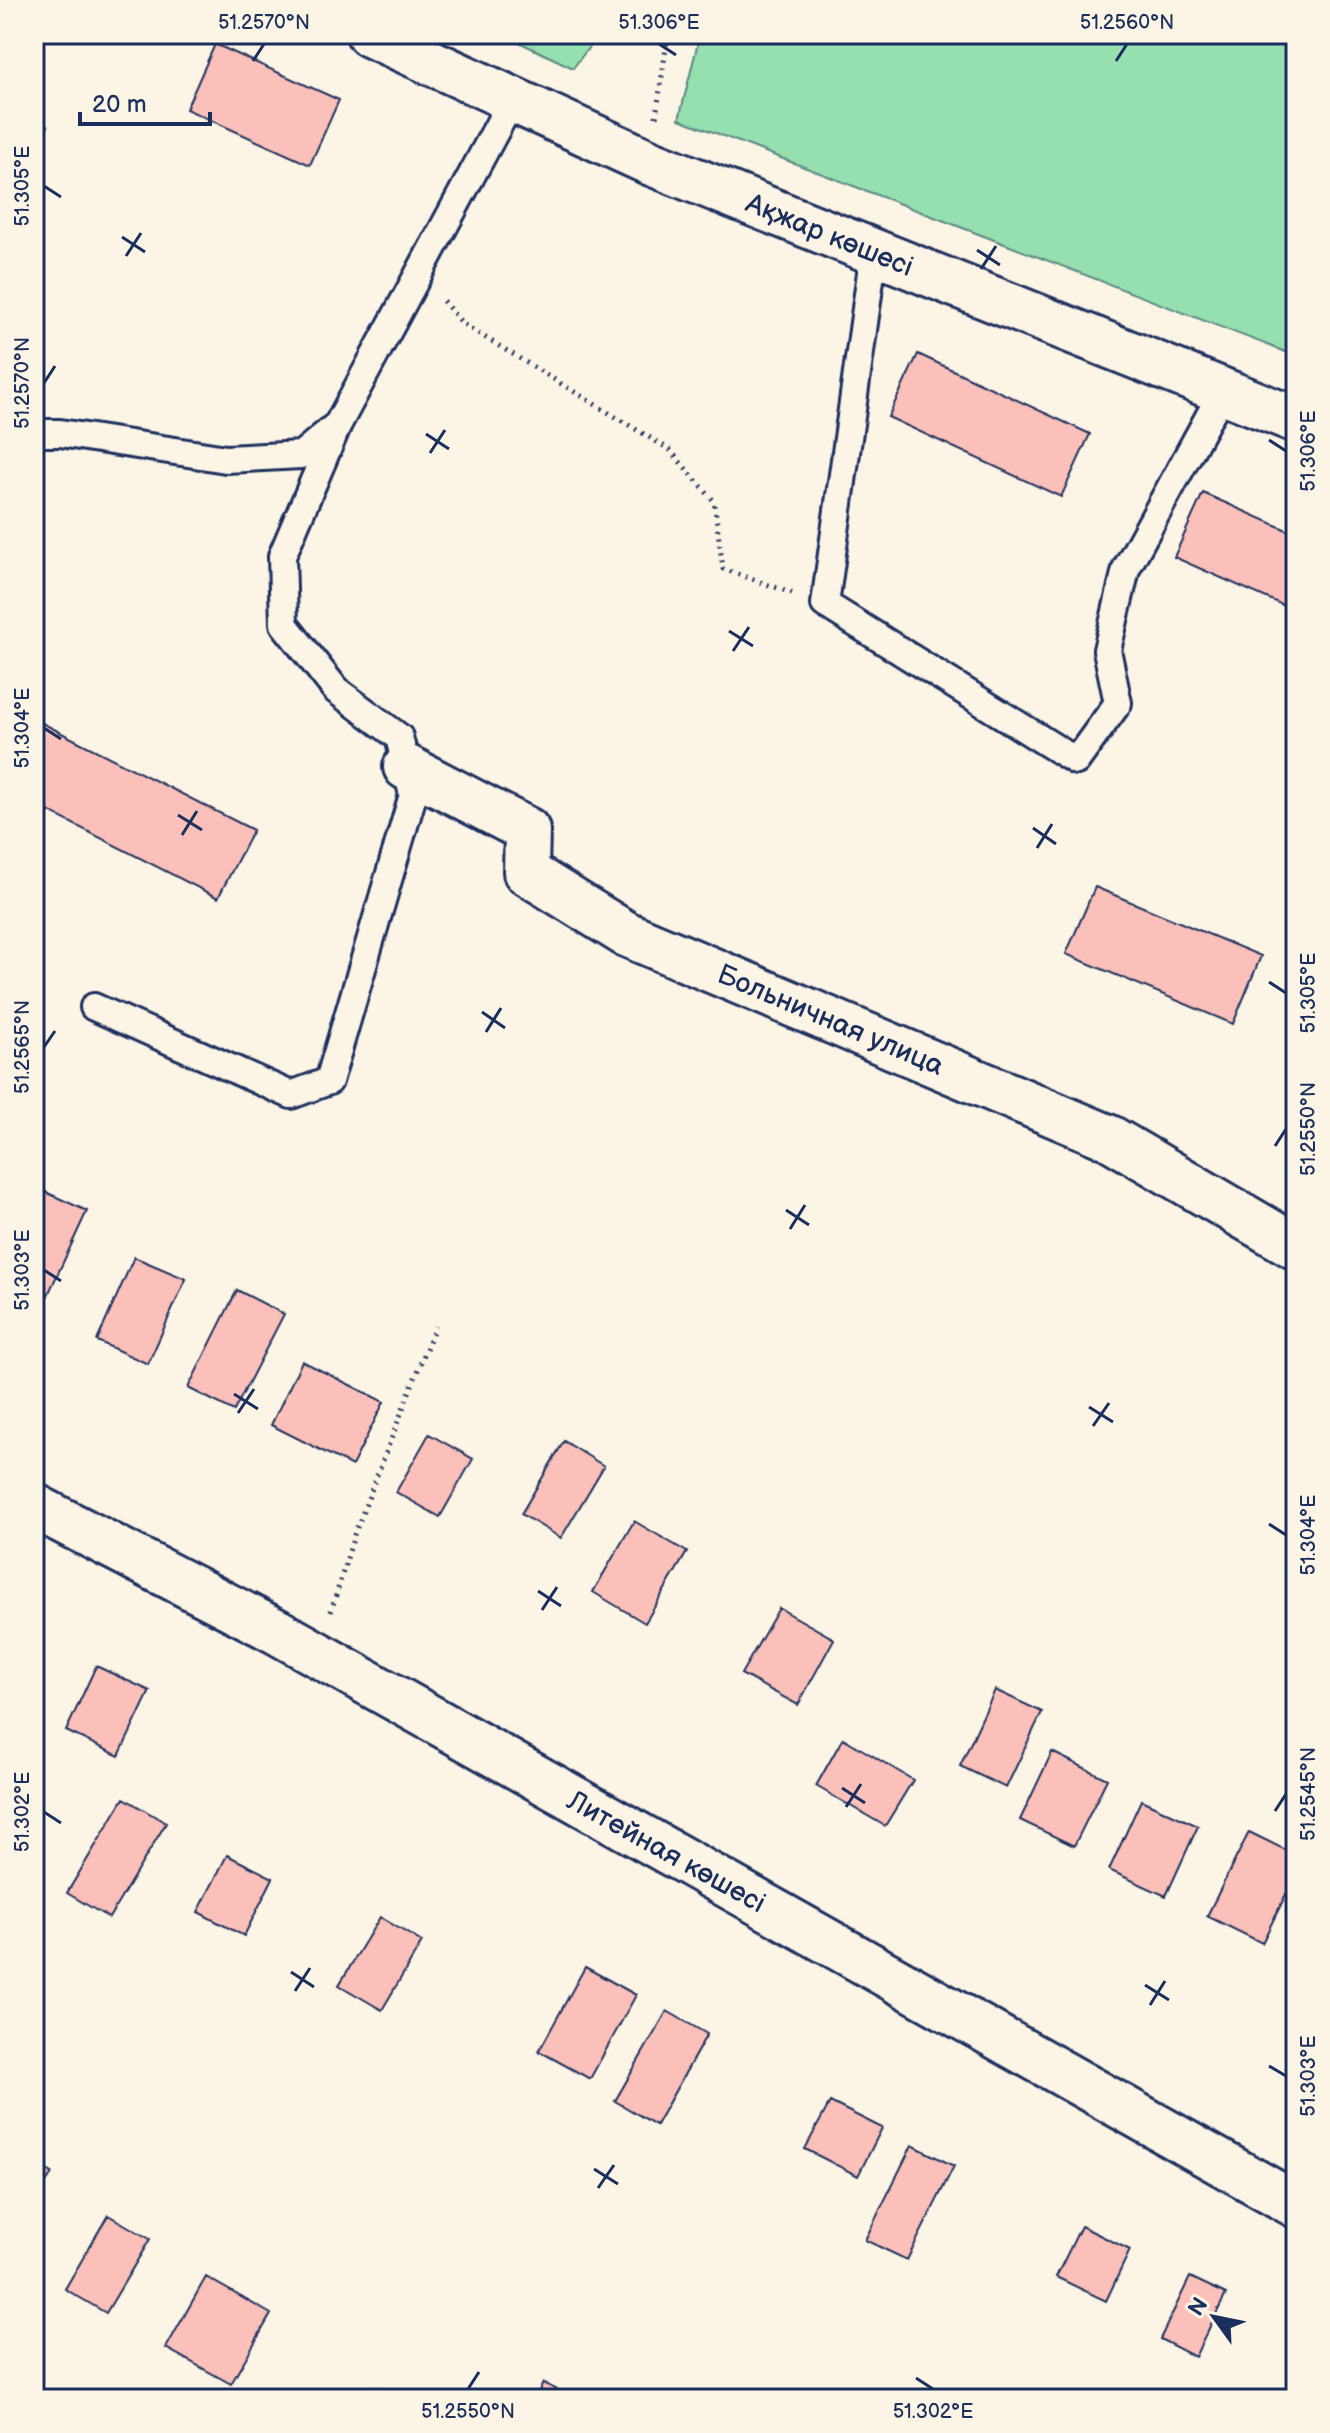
<svg xmlns="http://www.w3.org/2000/svg" width="1330" height="2433" font-family="'Balsamiq Sans',sans-serif">
<style>
.green{fill:#96dfae;stroke:#588786;stroke-width:2}
.building{fill:#fbc0b9;stroke:#1b2f5e;stroke-width:2}
.lines{fill:none;stroke-linecap:round;stroke-linejoin:round}
.service-casing{stroke:#1b2f5e;stroke-width:32}
.minor-casing{stroke:#1b2f5e;stroke-width:50}
.tertiary-casing{stroke:#1b2f5e;stroke-width:50}
.path{stroke:#1b2f5e;stroke-width:5;stroke-dasharray:2 6;stroke-linecap:butt}
.service{stroke:#fcf5e5;stroke-width:26}
.minor{stroke:#fcf5e5;stroke-width:44}
.tertiary{stroke:#fcf5e5;stroke-width:44}
.ticks{fill:none;stroke:#1b2f5e;stroke-width:3}
.labels{text-anchor:middle;stroke-width:6;stroke-linejoin:round;paint-order:stroke}
.street-label{font-size:28px;fill:#1b2f5e;stroke:#fcf5e5}
.neatline{fill:none;stroke:#1b2f5e;stroke-width:3}
.ticks-label{font-size:20px;text-anchor:middle;fill:#1b2f5e}
</style>
<rect width="100%" height="100%" fill="#fcf5e5"/>
<filter id="ink" filterUnits="userSpaceOnUse"><feTurbulence type="fractalNoise" baseFrequency=".0125" numOctaves="2"/><feDisplacementMap in="SourceGraphic" scale="16" xChannelSelector="R" yChannelSelector="G"/><feConvolveMatrix kernelMatrix="1 2 1 2 8 2 1 2 1" color-interpolation-filters="sRGB"/></filter>
<g filter="url(#ink)">
<path class="green" d="M502,34H599L573,68Z
M700,34H1296V356L679,119Z"/>
<path class="building" d="M215,44L339,100L310,165L186,109Z
M34,118L48,126L34,153Z
M918,354L1090,434L1061,497L888,417Z
M1203,493L1296,534V611L1174,557Z
M34,719L253,830L218,898L34,804Z
M1095,887L1261,956L1233,1024L1066,954Z
M39,1189L87,1211L40,1312L34,1309V1200Z
M134,1257L186,1279L148,1364L97,1341Z
M237,1290L284,1314L234,1411L188,1388Z
M302,1361L384,1402L352,1466L271,1425Z
M429,1434L473,1459L440,1517L396,1492Z
M564,1441L604,1466L561,1538L521,1514Z
M634,1521L687,1552L645,1623L593,1592Z
M779,1608L834,1639L798,1705L741,1674Z
M96,1666L150,1691L119,1756L66,1731Z
M995,1690L1042,1712L1006,1788L960,1766Z
M843,1738L913,1780L885,1826L816,1786Z
M1052,1752L1107,1779L1074,1846L1020,1820Z
M124,1798L166,1823L109,1918L67,1893Z
M1141,1800L1198,1826L1166,1896L1109,1870Z
M1249,1832L1296,1855V1874L1262,1943L1207,1916Z
M227,1855L273,1878L244,1936L198,1912Z
M380,1917L422,1942L382,2010L339,1985Z
M585,1967L636,1995L590,2079L539,2051Z
M667,2011L707,2034L656,2125L615,2101Z
M830,2102L882,2128L858,2176L805,2149Z
M912,2145L954,2166L907,2260L865,2240Z
M34,2163L52,2173L34,2204Z
M108,2215L150,2239L106,2313L65,2289Z
M1081,2226L1130,2250L1106,2301L1056,2277Z
M206,2277L271,2314L231,2384L166,2348Z
M1190,2277L1226,2294L1195,2357L1160,2339Z
M543,2383L576,2399H535Z
M377,2387L397,2399H370Z"/>
<g class="lines">
<defs>
<path id="service" d="M874,251L825,604L1076,761L1118,703L1107,650L1126,569L1223,391
M34,433H60L226,459L301,455L338,424L512,100
M94,1007L291,1095L329,1081L413,795L399,737L336,690L284,624L282,556L338,424"/>
<path id="minor" d="M406,767L527,830L526,872L626,934L1110,1138L1296,1247
M34,1506L276,1631L1296,2205"/>
<path id="tertiary" d="M369,34L649,162L1296,420"/>
</defs>
<use href="#service" class="service-casing"/>
<use href="#minor" class="minor-casing"/>
<use href="#tertiary" class="tertiary-casing"/>
<path class="path" d="M656,117L668,34
M443,301L463,324L670,450L714,501L723,569L792,593
M331,1612L354,1535L435,1326"/>
<use href="#service" class="service"/>
<use href="#minor" class="minor"/>
<use href="#tertiary" class="tertiary"/>
</g>
</g>
<path class="ticks" d="M659,44L676,55M253,61L264,44M1116,61L1127,44M44,186L61,197M122,237L145,252M977,250L1000,265M126,256L141,233M981,269L996,246M44,383L55,366M426,434L449,449M1269,440L1286,451M430,453L445,430M729,631L753,646M733,651L749,627M44,728L61,739M178,815L202,830M1033,828L1056,844M182,835L197,811M1037,848L1052,824M1269,982L1286,993M482,1012L505,1028M486,1032L501,1008M44,1047L55,1031M1275,1146L1286,1129M786,1210L809,1225M790,1229L805,1205M44,1270L61,1281M234,1394L258,1409M1089,1407L1113,1422M238,1413L254,1389M1093,1426L1109,1403M1269,1524L1286,1535M538,1591L561,1606M542,1610L557,1587M842,1788L865,1803M846,1807L861,1784M1275,1811L1286,1794M44,1812L61,1823M291,1972L314,1987M1145,1985L1169,2000M295,1991L310,1968M1150,2005L1165,1981M1269,2066L1286,2076M594,2169L618,2184M598,2188L614,2165M916,2378L933,2389M468,2389L479,2372"/>
<g class="labels">
<g class="street-label">
<text transform="translate(830 234) rotate(22)" y="10">Ақжар көшесі</text>
<text transform="translate(831 1019) rotate(23)" y="10">Больничная улица</text>
<text transform="translate(667 1851) rotate(29)" y="10">Литейная көшесі</text>
</g>
</g>
<rect width="1330" height="2433" fill="none" stroke="#fcf5e5" stroke-width="88"/>
<g transform="translate(1214 2317) rotate(303)" stroke="#fcf5e5" stroke-width="6" paint-order="stroke">
<path d="M0-6L14 30L0 20L-14 30Z" fill="#1b2f5e"/>
<text y="-12" font-size="22" font-weight="bold" text-anchor="middle" fill="#1b2f5e">N</text>
</g>
<path d="M80 112v12h130v-12" fill="none" stroke="#1b2f5e" stroke-width="4"/>
<text x="92" y="112" font-size="24" fill="#1b2f5e" stroke="#fcf5e5" stroke-width="6" paint-order="stroke">20 m</text>
<rect x="44" y="44" width="1242" height="2345" class="neatline"/>
<g class="ticks-label">
<text x="264" y="29">51.2570°N</text>
<text x="659" y="29">51.306°E</text>
<text x="1127" y="29">51.2560°N</text>
<text transform="translate(22 186) rotate(-90)" y="7">51.305°E</text>
<text transform="translate(22 383) rotate(-90)" y="7">51.2570°N</text>
<text transform="translate(1308 451) rotate(-90)" y="7">51.306°E</text>
<text transform="translate(22 728) rotate(-90)" y="7">51.304°E</text>
<text transform="translate(1308 993) rotate(-90)" y="7">51.305°E</text>
<text transform="translate(22 1047) rotate(-90)" y="7">51.2565°N</text>
<text transform="translate(1308 1129) rotate(-90)" y="7">51.2550°N</text>
<text transform="translate(22 1270) rotate(-90)" y="7">51.303°E</text>
<text transform="translate(1308 1535) rotate(-90)" y="7">51.304°E</text>
<text transform="translate(1308 1794) rotate(-90)" y="7">51.2545°N</text>
<text transform="translate(22 1812) rotate(-90)" y="7">51.302°E</text>
<text transform="translate(1308 2076) rotate(-90)" y="7">51.303°E</text>
<text x="468" y="2418">51.2550°N</text>
<text x="933" y="2418">51.302°E</text>
</g>
</svg>
